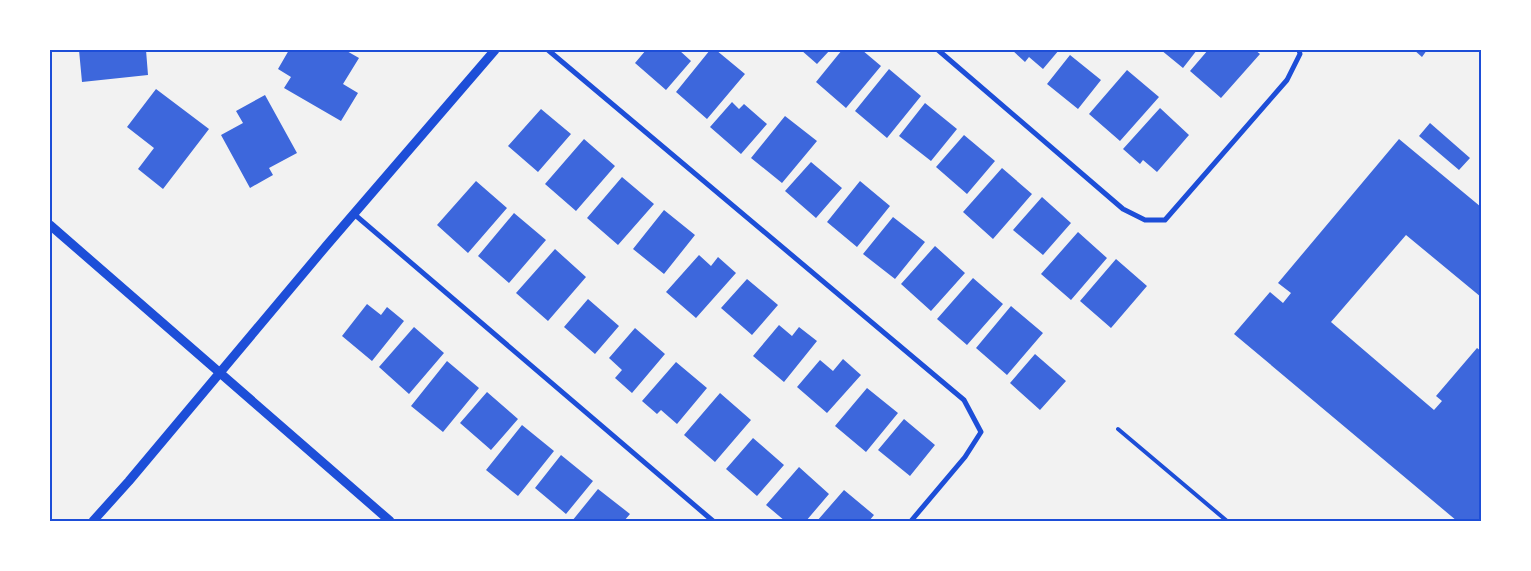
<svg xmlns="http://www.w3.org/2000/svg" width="1531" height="571" font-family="'Roboto Serif',serif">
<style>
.building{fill:#3d67dc}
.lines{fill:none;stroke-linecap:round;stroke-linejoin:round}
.service{stroke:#1d4ed8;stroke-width:4}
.minor{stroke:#1d4ed8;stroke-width:5}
.tertiary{stroke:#1d4ed8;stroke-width:9}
.neatline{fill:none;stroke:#1d4ed8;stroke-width:2}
</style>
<rect width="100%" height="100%" fill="#f2f2f2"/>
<path class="building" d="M79,50H146L148,75L82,82Z
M289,50H345L359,58L343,84L358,93L341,121L284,88L291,77L278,69Z
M646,50H679L691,61L666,90L635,63Z
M710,50H716L745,74L707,119L676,92Z
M801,50H830L817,64Z
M842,50H862L881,66L846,108L816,82Z
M1012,50H1059L1043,69L1029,57L1025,62Z
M1161,50H1197L1183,68Z
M1208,50H1255L1260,54L1221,98L1190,71Z
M1414,50H1427L1422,57Z
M1070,55L1101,80L1078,109L1047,84Z
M889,69L921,96L887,138L855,111Z
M1127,70L1159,97L1120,141L1089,114Z
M156,89L209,129L163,189L138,169L154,148L127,127Z
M265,95L297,153L269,168L273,175L250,188L221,135L243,123L236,111Z
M732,102L739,109L744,104L767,124L741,154L710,127Z
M925,103L957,129L931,161L899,136Z
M1160,108L1189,135L1157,172L1143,160L1140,164L1123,149Z
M541,109L571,134L538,172L508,146Z
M785,116L817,141L782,183L751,158Z
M1430,123L1470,158L1459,170L1419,136Z
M964,135L995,161L967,194L936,167Z
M584,139L615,166L576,211L545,184Z
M1399,139L1481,207V297L1406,235L1331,322L1434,410L1442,401L1436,396L1477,348L1481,351V521H1457L1234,334L1270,292L1283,303L1291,293L1278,283Z
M811,162L842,188L816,218L785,191Z
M1002,168L1032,194L993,239L963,212Z
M622,177L654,204L618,245L587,218Z
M476,181L507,208L468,253L437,225Z
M860,181L890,206L857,247L827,222Z
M1042,197L1071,223L1043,255L1013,230Z
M664,210L695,235L664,274L633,249Z
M514,213L546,240L509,283L478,256Z
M893,217L925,242L895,279L863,254Z
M1078,232L1107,258L1071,300L1041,274Z
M935,246L965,273L931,311L901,284Z
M555,249L586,277L548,321L516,293Z
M699,255L711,266L718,257L736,273L696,318L666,292Z
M1116,259L1147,286L1111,328L1080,301Z
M973,278L1003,304L967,345L937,319Z
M747,279L778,305L752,335L721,308Z
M588,299L619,326L595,354L564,327Z
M367,304L381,315L387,307L404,321L372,361L342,336Z
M1011,306L1043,333L1007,375L976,348Z
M779,325L792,336L799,327L817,341L784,382L753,356Z
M414,327L444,353L409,394L379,367Z
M635,328L665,354L632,393L615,378L622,370L609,358Z
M1035,354L1066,381L1040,410L1010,383Z
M843,359L861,375L827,413L797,387L820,360L833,371Z
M447,361L479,388L443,432L411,406Z
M676,362L707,388L677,424L661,410L657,414L642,401Z
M867,388L898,413L866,452L835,426Z
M487,392L518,419L491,450L460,423Z
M720,393L751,420L715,462L684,435Z
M904,419L935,445L910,476L878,450Z
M522,425L554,451L518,496L486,470Z
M753,438L784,465L757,496L726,469Z
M561,455L593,481L566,514L535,488Z
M799,467L829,494L806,521H785L766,505Z
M598,489L630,514L624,521H572Z
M844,490L874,515L869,521H817Z"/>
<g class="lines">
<path class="service" d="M1118,429L1227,521"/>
<path class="minor" d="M548,50L964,400L981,432L965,457L911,521
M938,50L1123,209L1145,220H1165L1287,80L1300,54L1299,50
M354,214L713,521"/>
<path class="tertiary" d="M50,225L390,521
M93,521L129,481L327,245L495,50"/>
</g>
<rect width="1531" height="571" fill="none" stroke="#ffffff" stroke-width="102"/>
<rect x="51" y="51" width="1429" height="469" class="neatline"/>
</svg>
